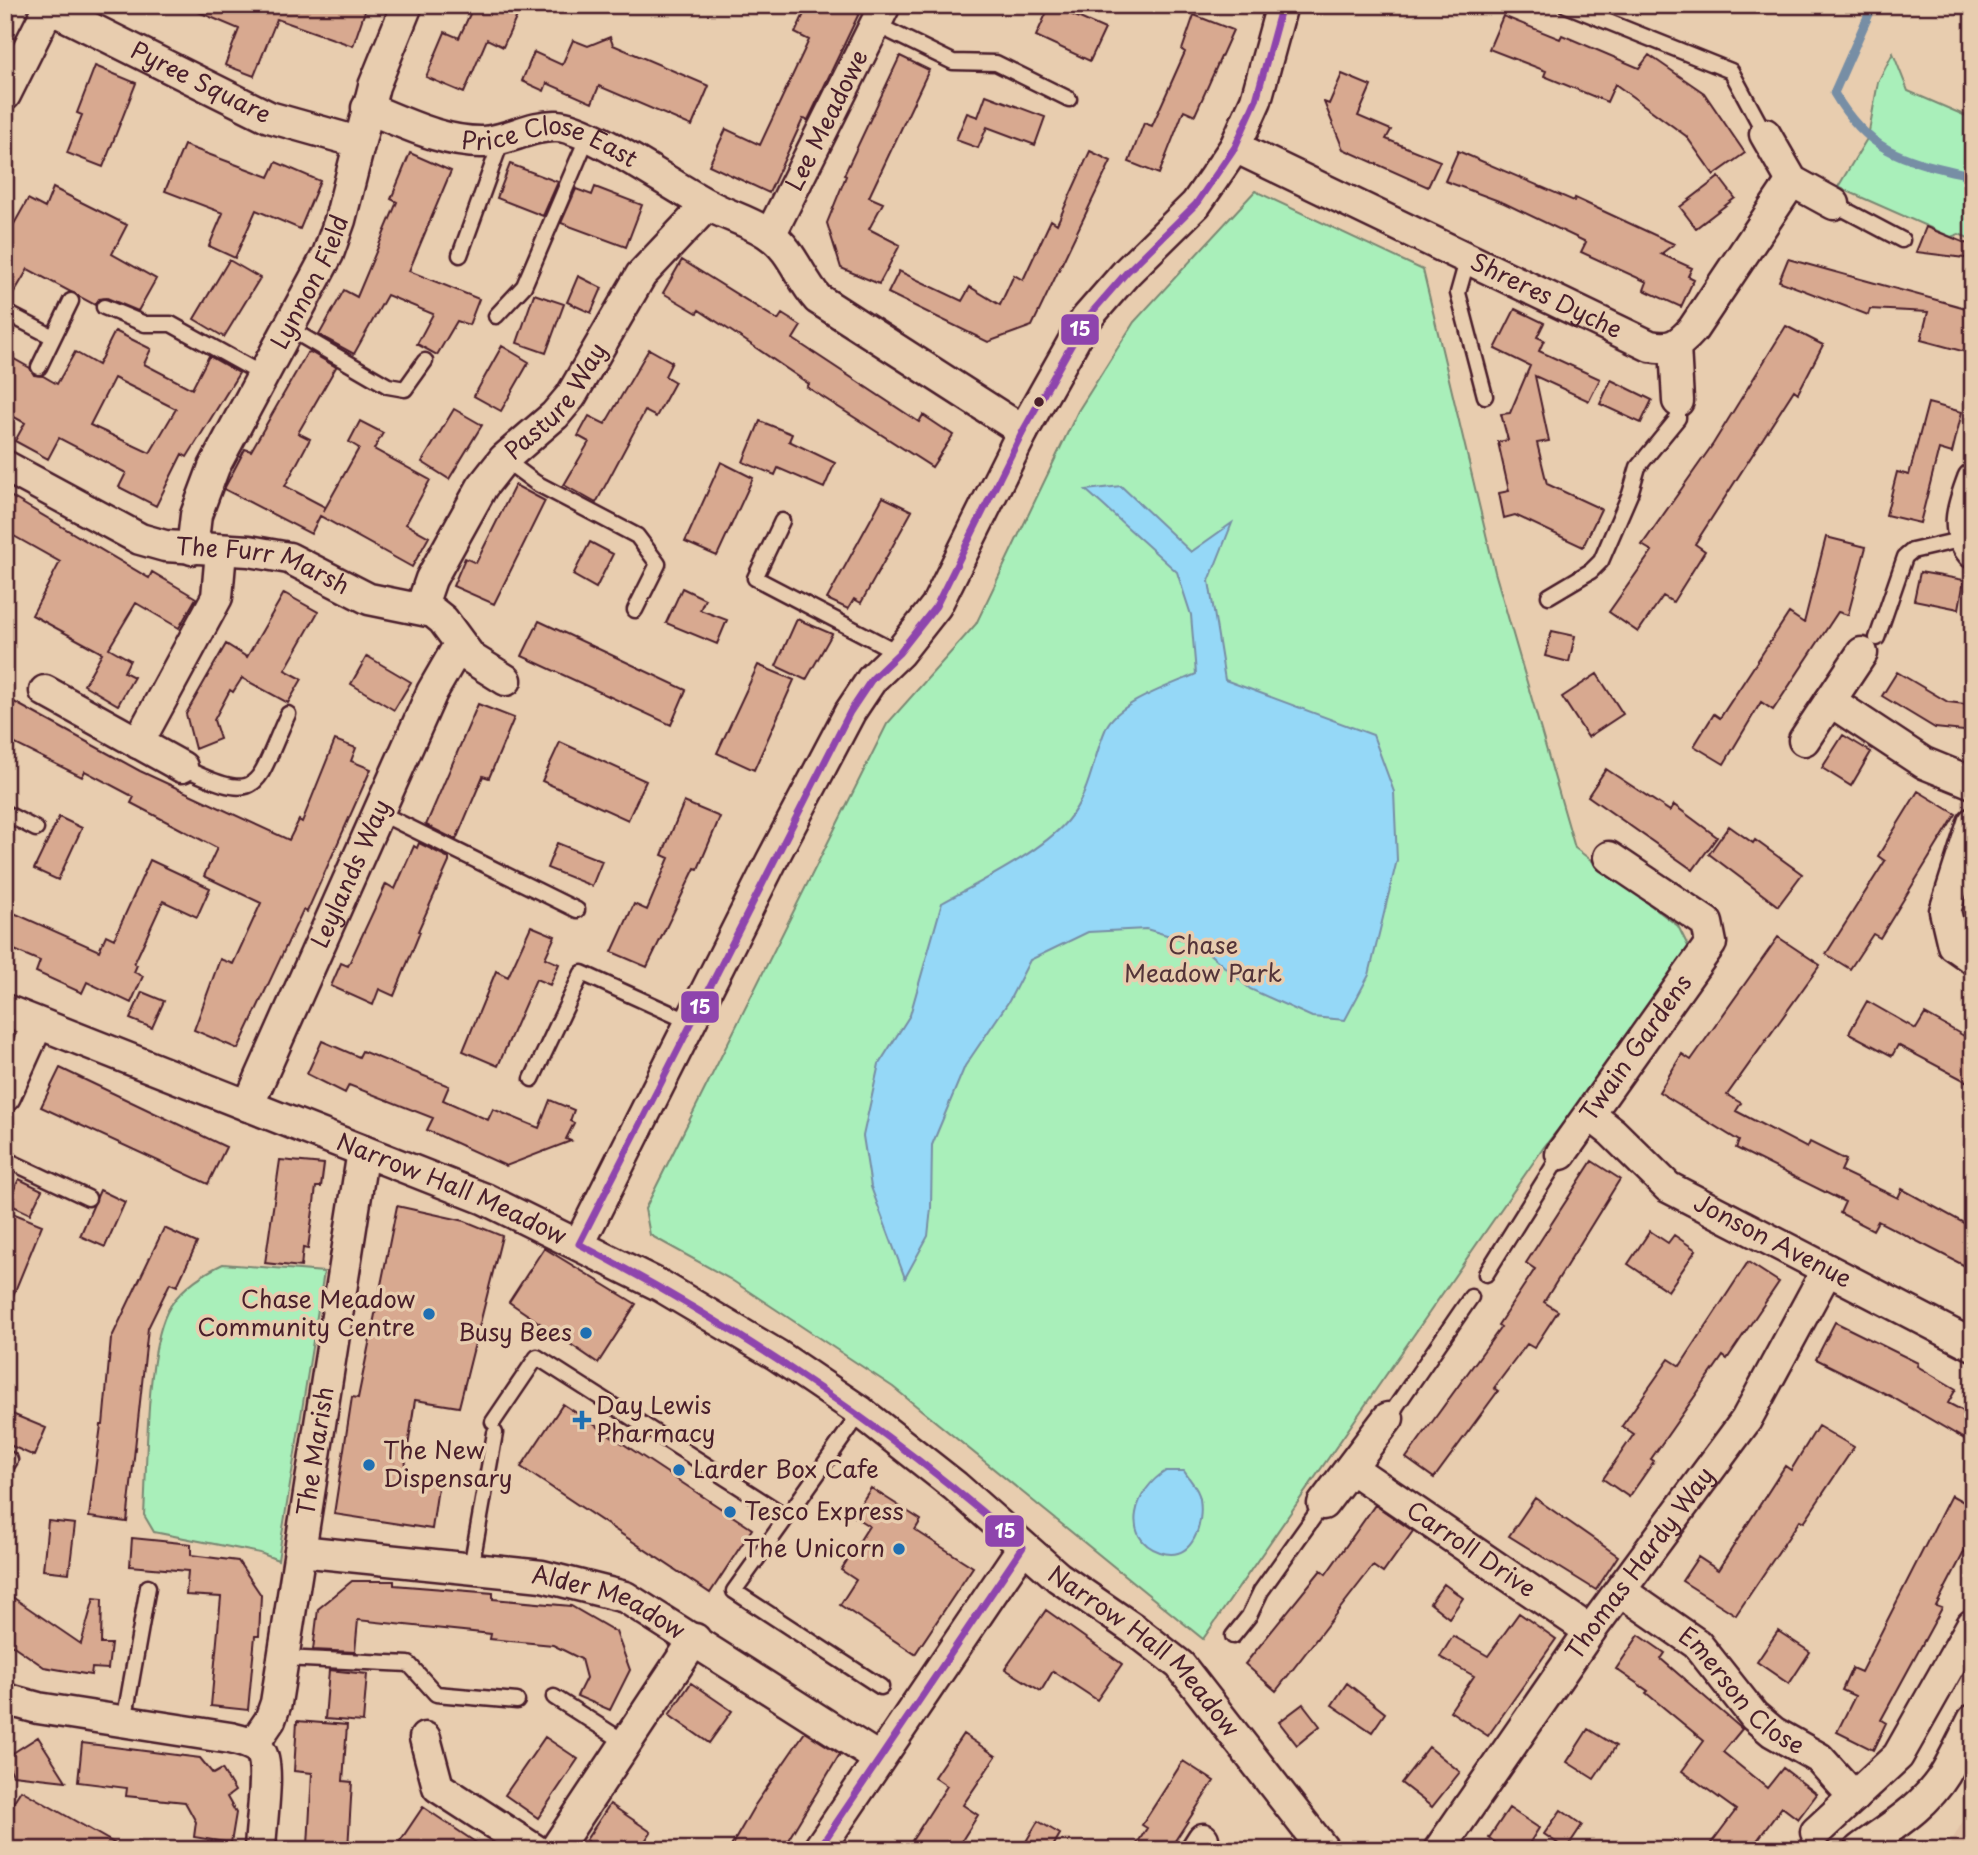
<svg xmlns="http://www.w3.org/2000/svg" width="1978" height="1855" font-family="'Playpen Sans',sans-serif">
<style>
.built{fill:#e0bfa4}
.green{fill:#a9efba;stroke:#7a8772;stroke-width:2}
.water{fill:#95d8f7;stroke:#778ea5;stroke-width:2}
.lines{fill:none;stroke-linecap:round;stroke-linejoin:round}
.stream{stroke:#778ea5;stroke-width:9}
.building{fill:#d8a990;stroke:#4a1f2b;stroke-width:2;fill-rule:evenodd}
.service-casing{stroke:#4a1f2b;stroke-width:19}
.minor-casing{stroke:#4a1f2b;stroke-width:35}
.service{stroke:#e8cdaf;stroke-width:14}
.minor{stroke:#e8cdaf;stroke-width:30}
.bus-1-casing{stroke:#e8cdaf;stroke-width:12}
.bus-1{stroke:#8e44ad;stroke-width:7}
.bus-dot{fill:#4a1f2b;stroke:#e8cdaf;stroke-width:2.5}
.poi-dot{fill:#1f6fb2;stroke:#e8cdaf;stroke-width:2.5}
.labels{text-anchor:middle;stroke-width:7;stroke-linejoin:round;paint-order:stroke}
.street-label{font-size:24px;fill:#4a1f2b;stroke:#e8cdaf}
.park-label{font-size:24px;fill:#543439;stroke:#e8cdaf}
.poi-label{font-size:24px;fill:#4a1f2b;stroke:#e8cdaf;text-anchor:start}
.line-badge{stroke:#e8cdaf;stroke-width:2.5}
.badge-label{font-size:19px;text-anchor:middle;font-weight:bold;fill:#fff}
</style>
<rect width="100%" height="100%" fill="#e8cdaf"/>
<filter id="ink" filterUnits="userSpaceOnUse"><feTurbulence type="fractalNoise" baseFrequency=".0143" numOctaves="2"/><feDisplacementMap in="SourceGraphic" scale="14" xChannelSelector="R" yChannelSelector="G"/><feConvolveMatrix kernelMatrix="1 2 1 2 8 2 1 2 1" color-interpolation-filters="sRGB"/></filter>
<g filter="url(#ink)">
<path class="built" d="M1973,1803V1850H1946L1950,1844Z"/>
<path class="green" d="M1893,53L1908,91L1973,119V240L1959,234L1951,237L1838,187L1868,137L1878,82Z
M1255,191L1423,270L1495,572L1575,848L1678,926L1691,952L1611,1063L1544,1147L1203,1639L893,1387L730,1279L650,1235L645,1209L887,724L976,624L1078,411L1134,322Z
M223,1264L324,1272L278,1560L260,1553L154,1532L144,1515C147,1464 146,1355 167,1312C178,1290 202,1274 223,1264Z"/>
<path class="water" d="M1121,486L1191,552L1232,523L1209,581L1225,680L1373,735L1394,792L1397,860L1369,975L1345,1020L1312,1017L1250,989L1198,944L1146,929L1088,932L1030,960L1009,1001L965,1066L932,1145L931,1208L928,1236L905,1278L871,1187L863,1136L879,1064L910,1015L942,903C978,883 1041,852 1067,821C1091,792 1092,760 1106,728C1117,703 1172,685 1196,674L1191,615L1177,572L1086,490Z
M1166,1471H1184C1189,1479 1199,1489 1200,1499C1204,1524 1193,1563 1160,1552C1119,1538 1135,1489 1166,1471Z"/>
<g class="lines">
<path class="stream" d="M1873,5L1834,93C1871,156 1907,160 1973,176"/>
</g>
<path class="building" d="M182,5H367L353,46L277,19L254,76L225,65L239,29Z
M474,5H522L503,47L487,39L464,93L426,77L445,32L459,38Z
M808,5H863L808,120L803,119L769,193L709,165L726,129L760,145L809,40L795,33Z
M1050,5L1105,29L1090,61L1036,36Z
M1194,15L1233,30L1195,115L1184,110L1159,174L1129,162L1144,123L1152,126L1185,52L1182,50Z
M1503,16L1560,39L1562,35L1639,68L1649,55L1704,93L1745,153L1714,175L1686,136L1615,84L1607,102L1544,76L1546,71L1489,49Z
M610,37L613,45L709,86L692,126L599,86L592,103L547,83L544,91L522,81L534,52L562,65L573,40L588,46Z
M900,56L929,70L869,197L883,203L869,229L900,245L879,284L841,268L827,223L846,176L844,175Z
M95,66L136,83L103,167L67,153L82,115L77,113Z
M1342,74L1371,86L1358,116L1391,130L1386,139L1440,161L1428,187L1343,149L1324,102L1329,104Z
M986,95L1045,117L1035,145L987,127L978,148L956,140L967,113L978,117Z
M184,145L269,177L276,162L320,181L300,229L256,210L235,258L209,246L223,213L165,191Z
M1090,151L1111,161L1032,326L988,342L888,293L899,271L962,301L970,287L1000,305L1014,275L1023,280L1051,220L1057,224Z
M1458,151L1574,201L1575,198L1674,244L1661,254L1692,268L1688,276L1694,279L1681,307L1644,290L1647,282L1581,252L1586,242L1504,203L1445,181Z
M410,153L451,171L409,271L479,299L469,325L457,321L437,355L417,344L433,314L387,295L354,354L319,335L344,290L357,297L397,202L391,199Z
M510,164L558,182L543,216L497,198Z
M1719,177L1735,198L1696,228L1680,207Z
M595,187L642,205L626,247L561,223L576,189L592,195Z
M53,188L127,225L112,254L156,279L138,311L107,298L99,299L95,305L28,269L8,303L5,302V240L28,199L45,208Z
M1926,227L1973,246V259L1916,252Z
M1788,259L1973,310V354L1921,340L1928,312L1870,309L1868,315L1779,281Z
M229,260L260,278L224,337L194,319Z
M682,260L778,320L782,314L801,326L793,339L919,422L923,415L953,435L932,467L807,387L809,384L743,339L699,310L697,313L663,293Z
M578,276L602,288L591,313L567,302Z
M534,294L564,304L546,353L517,343Z
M1515,309L1544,323L1537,337L1544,340L1539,351L1600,379L1589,401L1535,376L1549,441L1537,443L1547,484L1601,509L1583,547L1515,515L1504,518L1499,493L1509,491L1498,442L1508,440L1501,414L1510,413L1530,366L1495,349Z
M1786,326L1823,345L1798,393L1794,390L1695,544L1705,551L1673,602L1663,596L1638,632L1609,612L1652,551L1642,545L1713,444Z
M115,331L151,349L144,364L192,389L209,356L239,373L187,457L182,454L156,506L119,487L126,473L59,438L48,459L15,441L25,423L5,412V354L30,368L34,375L43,376L57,384L75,352L98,365ZM114,378L176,409L150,453L90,425Z
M502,346L529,362L501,411L474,396Z
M649,349L672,362L665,376L675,382L656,417L645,411L596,503L564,485L589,442L578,436L589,416L605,424Z
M310,352L336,367L298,433L310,439L285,486L325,507L323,512L359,448L349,442L360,421L383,433L374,449L430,480L406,524L429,537L412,567L320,516L311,534L224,489L245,449L251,451L307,353Z
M1611,380L1652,400L1641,423L1600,404Z
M1928,403L1962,412L1952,453L1939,449L1920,523L1886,515L1897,472L1909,475Z
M454,409L482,425L449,479L422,462Z
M760,421L792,434L789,441L835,463L824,488L778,468L775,475L743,462Z
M721,462L753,478L717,556L685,542Z
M515,485L545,501L494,604L453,586L465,558L476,563Z
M5,493L149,578L152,572L196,598L179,628L136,603L109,648L130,660L124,672L134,677L118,705L84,685L102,653L32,615L60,562L5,531Z
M883,497L912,511L861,603L854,599L848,609L827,599Z
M1826,537L1866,547L1848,615L1838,612L1773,710L1761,702L1724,764L1694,746L1714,714L1720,718L1789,613L1804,623Z
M590,542L613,554L596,588L573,575Z
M1920,572L1964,580L1959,609L1914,600Z
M682,588L705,599L700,610L727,620L717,644L666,623Z
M284,593L318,612L285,670L302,679L288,703L242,678L233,692L230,690L214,720L220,739L195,749L186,714L207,677L226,644L247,657Z
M797,619L832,634L806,680L776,666Z
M539,621L686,690L671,725L522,656Z
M1552,631L1575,636L1569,662L1545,656Z
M367,656L411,682L394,710L351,684Z
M758,665L794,680L754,770L717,753Z
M1897,672L1948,702L1973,705V732L1935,728L1882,696Z
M1597,674L1623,714L1588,737L1562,697Z
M5,697L140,771L289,840L299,820L302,822L335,740L356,748L351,761L371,769L307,912L303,910L238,1049L194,1030L220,959L233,964L261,903L204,876L217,848L131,803L134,797L85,771L82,777L5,739Z
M478,704L514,718L489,778L483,776L456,840L426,825Z
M1843,735L1871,752L1851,786L1822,768Z
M560,742L646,781L628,820L542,781Z
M1606,769L1670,811L1674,805L1717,837L1693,870L1588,796Z
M1918,791L1956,814L1880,938L1873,934L1850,969L1826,954L1885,861L1878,856Z
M684,802L720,817L698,869L695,868L647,967L612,952L634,904L647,910L669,858L662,855Z
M59,817L82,828L58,880L34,869Z
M1729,826L1753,843L1755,840L1802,874L1778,906L1709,854Z
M419,843L449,858V862L418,931L420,932L394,996L379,989L373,1005L331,986L341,963L348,966L386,884L395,889L414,846L417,848Z
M557,843L602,861L592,886L547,868Z
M150,860L210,888L197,917L163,901L134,964L137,965L134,972L143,976L131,1003L87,982L82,993L36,972L40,961L5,946V909L99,951L106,935L114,939Z
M531,926L555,936L545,958L559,964L550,985L536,979L498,1066L463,1051L496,971L508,977Z
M1778,937L1820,965L1727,1095L1741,1103L1736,1111L1807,1148L1810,1142L1846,1160L1841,1171L1898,1198L1902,1189L1973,1228V1270L1878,1221L1873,1230L1840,1213L1845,1202L1736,1148L1739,1141L1659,1092L1682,1054L1691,1060Z
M142,992L164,1001L152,1028L130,1019Z
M1867,1001L1916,1029L1925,1014L1973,1041V1085L1898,1045L1892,1056L1849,1033Z
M322,1041L359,1057L362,1051L449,1086L443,1100L488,1120L493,1109L539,1128L550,1100L574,1110L570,1121L574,1123L566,1139L571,1141L506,1166L427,1130L433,1118L349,1085L345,1093L307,1074Z
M60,1068L226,1147L208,1184L41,1107Z
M280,1160L324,1164L321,1187H316L308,1249L303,1248L301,1267L265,1263Z
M1592,1161L1620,1179L1544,1302L1558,1311L1534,1348L1527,1344L1494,1388L1498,1391L1434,1478L1406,1458L1501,1327L1498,1325L1535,1269L1526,1263Z
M19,1179L42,1190L30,1214L7,1203Z
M100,1190L125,1202L105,1247L80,1236Z
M397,1206L465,1221L502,1236L459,1407L415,1400L404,1474L439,1480L432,1529L334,1514L352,1397L358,1398Z
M5,1210L42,1225L6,1313H5Z
M164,1228L197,1243L177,1286L170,1283L148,1328L127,1522L89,1517L101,1425H103L111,1339Z
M1650,1231L1668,1243L1674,1235L1696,1250L1668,1291L1628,1264Z
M544,1248L636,1304L598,1363L509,1302Z
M1748,1262L1779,1282L1727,1359L1723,1356L1651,1459L1654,1461L1629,1497L1603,1479L1634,1434L1622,1426L1669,1359L1680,1366Z
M1835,1322L1918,1363L1917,1366L1956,1389L1948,1403L1973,1416V1444L1890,1396L1816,1359Z
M563,1404L752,1529L710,1593L521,1467Z
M5,1411L46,1428L34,1456L5,1443Z
M1818,1426L1854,1447L1804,1522L1800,1520L1736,1615L1682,1581L1698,1557L1718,1570L1785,1466L1791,1470Z
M871,1488L921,1520L915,1530L973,1567L915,1654L840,1605L856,1580L841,1570L869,1526L853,1516Z
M1951,1495L1973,1507V1535L1936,1606L1942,1608L1881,1720L1886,1723L1873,1750L1837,1732L1855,1696L1842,1690L1852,1668L1861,1672Z
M1535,1498L1618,1556L1596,1590L1509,1536Z
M1375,1505L1413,1531L1383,1573L1373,1566L1276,1691L1245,1664L1321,1570L1326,1574Z
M48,1521L75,1524L69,1573L43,1570Z
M132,1538L191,1544V1555L238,1561L261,1595L259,1636H255L248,1710L211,1706L221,1597L186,1595L188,1571L130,1566Z
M352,1581H394V1585L493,1593V1599L571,1606L616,1632L630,1670L610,1710L577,1696L586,1678L581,1659L553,1645L490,1639L491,1634L358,1620L355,1652L313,1650L318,1609Z
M1444,1584L1463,1598L1449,1618L1430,1603Z
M5,1592L81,1644L94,1598L102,1599L101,1644H111L108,1669L92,1668L91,1675L44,1667L5,1640Z
M1046,1610L1122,1664L1097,1700L1053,1671L1041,1691L1005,1669Z
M1519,1613L1556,1639L1488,1736L1450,1711L1474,1676L1440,1657L1453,1636L1488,1656Z
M1778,1631L1810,1652L1789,1684L1757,1662Z
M1639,1635L1665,1653L1661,1659L1742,1729L1723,1752L1767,1788L1783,1768L1817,1794L1798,1819L1782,1807L1750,1850H1706L1736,1810L1682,1771L1704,1741L1646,1693L1648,1691L1616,1669Z
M329,1670L367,1674L363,1722L325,1719Z
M691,1683L732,1711L709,1743L669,1715Z
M1347,1683L1385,1713L1372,1732L1332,1705Z
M1303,1704L1320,1726L1297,1745L1279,1722Z
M297,1721L347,1725L343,1781L352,1782L348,1849L308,1846L312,1773L294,1771Z
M1588,1729L1616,1746L1594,1779L1567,1762Z
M805,1732L840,1754L782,1850H729L755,1805Z
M963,1734L996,1756L963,1805L978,1815L956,1850H906L947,1786L934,1777Z
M38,1737L66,1781L13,1775L5,1758Z
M545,1737L578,1759L538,1818L505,1795Z
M82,1743L200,1758L213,1774L222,1769L235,1791L227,1797L236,1813L231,1843L194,1837L196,1822L185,1802L126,1796L127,1788L78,1782Z
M1429,1747L1460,1772L1432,1807L1401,1783Z
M1183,1761L1214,1781L1169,1850H1133L1147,1828L1142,1825Z
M21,1790L126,1850H5V1815Z
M610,1804L651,1832L639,1850H601L586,1840Z
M423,1807L487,1850H394Z
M1509,1808L1539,1828L1525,1850H1506L1489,1838Z
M1561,1810L1582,1825L1566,1849L1544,1834Z
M1038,1821L1060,1834L1051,1850H1021Z"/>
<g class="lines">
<defs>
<path id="service" d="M1566,5L1731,71L1765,134
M875,24L953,62L996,63L1069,99
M1834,204L1902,240
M460,255L502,139
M1467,261L1458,293L1485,396
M104,307L145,324H171L263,375
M5,312L53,337
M496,316L524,286L588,136
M288,328L388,386L405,389L425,361
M39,367L71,301
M504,459L536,483L637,536L658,564L635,610
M782,521L755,578L899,653
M1549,596L1591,571L1601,561L1630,494L1638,467L1678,418V401
M1877,638L1905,557L1912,551L1964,539
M182,767C264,806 254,787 288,714
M378,812L577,910
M5,818L7,814L36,829
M532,1079L582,973L690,1022
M5,1159L88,1198
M1486,1274L1561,1154
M1388,1418L1471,1297
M493,1422L537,1357L787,1517L861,1412
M5,1468L10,1460
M787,1517L734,1591L881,1687
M471,1568L495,1433
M1233,1636L1249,1616L1261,1591L1323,1504
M283,1658L409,1664L436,1694L517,1701
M554,1697L626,1743
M124,1722L148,1587"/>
<g id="minor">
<path id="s1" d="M44,5L269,117L358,142"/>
<path d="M5,95L50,5"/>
<path id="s2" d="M367,108C405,123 443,143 484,142C509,140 531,125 557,126C589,127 674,188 708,205C728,216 752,222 770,235C792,250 800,279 818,299L1023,431"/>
<path d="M1765,134L1792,181L1834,204"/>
<path id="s3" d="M1235,147L1650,346C1671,350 1679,345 1693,329L1792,181"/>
<path id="s4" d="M770,235L885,5"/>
<path d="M1675,346L1678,401"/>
<path id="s5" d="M5,466L140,539L165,546L249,551L289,558L369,599L433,612L443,620L471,658L506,680"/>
<path d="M1973,479C1964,504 1953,529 1973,553"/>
<path id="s6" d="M192,549L196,515L214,467L328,254L340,220L374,86L407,5"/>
<path id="s7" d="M421,608L431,579L482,487L504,459L555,415L571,396L641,275L707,205"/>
<path d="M45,691L182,767"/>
<path d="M1830,701L1924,763L1973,783"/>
<path d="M1804,740L1862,653"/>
<path d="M138,743L217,597L221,551"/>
<path d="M1973,823L1945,911L1953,945L1973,959"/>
<path id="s8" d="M5,1010L485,1199L661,1286L777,1355L861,1412L955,1486L1058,1577L1135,1630L1180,1665L1324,1850"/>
<path d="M5,1096L37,1025"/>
<path id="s9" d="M248,1106L432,692L459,645"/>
<path id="s10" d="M1590,1115L1612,1132L1668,1187L1973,1345"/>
<path id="s11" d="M1561,1154L1711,943L1707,923L1609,857"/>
<path d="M579,1244L771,862L850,712L872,679L899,653L936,606L1023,431L1086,319L1127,272L1196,204L1235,147L1256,100L1282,5"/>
<path id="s12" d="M1351,1468L1590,1631"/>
<path d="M1323,1504L1388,1418"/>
<path id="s13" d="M300,1551L542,1576L625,1597L878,1758"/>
<path id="s14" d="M1621,1591L1697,1644L1754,1716L1773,1732L1819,1758L1854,1797"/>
<path d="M5,1699L38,1708L230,1738C241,1741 253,1743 260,1751C271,1764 260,1830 260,1850"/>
<path d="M425,1738L438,1787L535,1850"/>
<path id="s15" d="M253,1745L270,1720L276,1703L363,1151"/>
<path d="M1816,1832L1898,1756L1972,1625"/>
<path d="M555,1850L695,1639"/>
<path d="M818,1850L1023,1547"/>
<path d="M1196,1850L1203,1839"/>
<path id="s16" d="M1439,1850L1590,1631L1746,1420L1827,1270"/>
<path d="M1859,1850C1890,1827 1924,1808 1945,1774C1955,1757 1964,1738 1973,1720"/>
</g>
</defs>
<use href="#service" class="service-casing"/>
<use href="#minor" class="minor-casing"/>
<use href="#service" class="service"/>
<use href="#minor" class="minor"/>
<defs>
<path id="bus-1" d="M818,1850L1023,1547C887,1426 740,1328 579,1244L850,712L872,679L899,653L936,606L1023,431L1086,319L1127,272L1196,204L1235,147L1256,100L1282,5"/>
</defs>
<use href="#bus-1" class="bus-1-casing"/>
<use href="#bus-1" class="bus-1"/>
</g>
</g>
<circle class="bus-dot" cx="1039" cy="402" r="6"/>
<g class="poi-dot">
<circle cx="429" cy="1314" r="7"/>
<circle cx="586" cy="1333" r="7"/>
<path d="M578.5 1409.5h7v7h7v7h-7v7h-7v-7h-7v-7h7z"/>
<circle cx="369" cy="1465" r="7"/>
<circle cx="679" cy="1470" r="7"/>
<circle cx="730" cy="1512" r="7"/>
<circle cx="899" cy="1549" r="7"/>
</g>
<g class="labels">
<g class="street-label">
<text dy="8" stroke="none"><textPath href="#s1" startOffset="175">Pyree Square</textPath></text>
<text dy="8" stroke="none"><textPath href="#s4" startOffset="128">Lee Meadowe</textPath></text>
<text dy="8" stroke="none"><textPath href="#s2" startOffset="192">Price Close East</textPath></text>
<text dy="8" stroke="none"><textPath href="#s6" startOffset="294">Lynnon Field</textPath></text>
<text dy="8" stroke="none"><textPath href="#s3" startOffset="345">Shreres Dyche</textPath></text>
<text dy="8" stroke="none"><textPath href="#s7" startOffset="250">Pasture Way</textPath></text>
<text dy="8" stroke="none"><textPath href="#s5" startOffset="280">The Furr Marsh</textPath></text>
<text dy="8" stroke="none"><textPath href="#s9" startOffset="254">Leylands Way</textPath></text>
<text dy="8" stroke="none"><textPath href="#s11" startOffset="130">Twain Gardens</textPath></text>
<text dy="8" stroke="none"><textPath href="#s8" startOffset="481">Narrow Hall Meadow</textPath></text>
<text dy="8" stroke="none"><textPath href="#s10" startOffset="224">Jonson Avenue</textPath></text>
<text dy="8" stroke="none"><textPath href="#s15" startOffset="303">The Marish</textPath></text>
<text dy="8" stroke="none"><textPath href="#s12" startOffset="145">Carroll Drive</textPath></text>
<text dy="8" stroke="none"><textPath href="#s16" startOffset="350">Thomas Hardy Way</textPath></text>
<text dy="8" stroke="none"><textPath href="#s13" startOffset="315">Alder Meadow</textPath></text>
<text dy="8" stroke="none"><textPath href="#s8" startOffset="1320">Narrow Hall Meadow</textPath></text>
<text dy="8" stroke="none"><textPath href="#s14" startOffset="158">Emerson Close</textPath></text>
</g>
<g class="park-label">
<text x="1203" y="954">Chase<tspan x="1203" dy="28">Meadow Park</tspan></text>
</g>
<g class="poi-label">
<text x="415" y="1308" text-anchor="end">Chase Meadow<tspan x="415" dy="28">Community Centre</tspan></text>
<text x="572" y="1341" text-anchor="end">Busy Bees</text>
<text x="596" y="1414">Day Lewis<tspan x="596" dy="28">Pharmacy</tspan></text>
<text x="383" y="1459">The New<tspan x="383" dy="28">Dispensary</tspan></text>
<text x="693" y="1478">Larder Box Cafe</text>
<text x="744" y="1520">Tesco Express</text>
<text x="885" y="1557" text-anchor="end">The Unicorn</text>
</g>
</g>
<g class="line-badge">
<rect x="1060" y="313" width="40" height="33" rx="7" fill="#8e44ad"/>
<rect x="680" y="990" width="40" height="34" rx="7" fill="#8e44ad"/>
<rect x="984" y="1514" width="41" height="34" rx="7" fill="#8e44ad"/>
</g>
<g class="badge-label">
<text x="1080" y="336">15</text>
<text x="700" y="1014">15</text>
<text x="1005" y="1538">15</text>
</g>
<rect width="1978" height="1855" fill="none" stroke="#e8cdaf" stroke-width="28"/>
<rect x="14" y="14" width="1950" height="1827" fill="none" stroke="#4a1f2b" stroke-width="2.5" filter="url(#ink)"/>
</svg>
